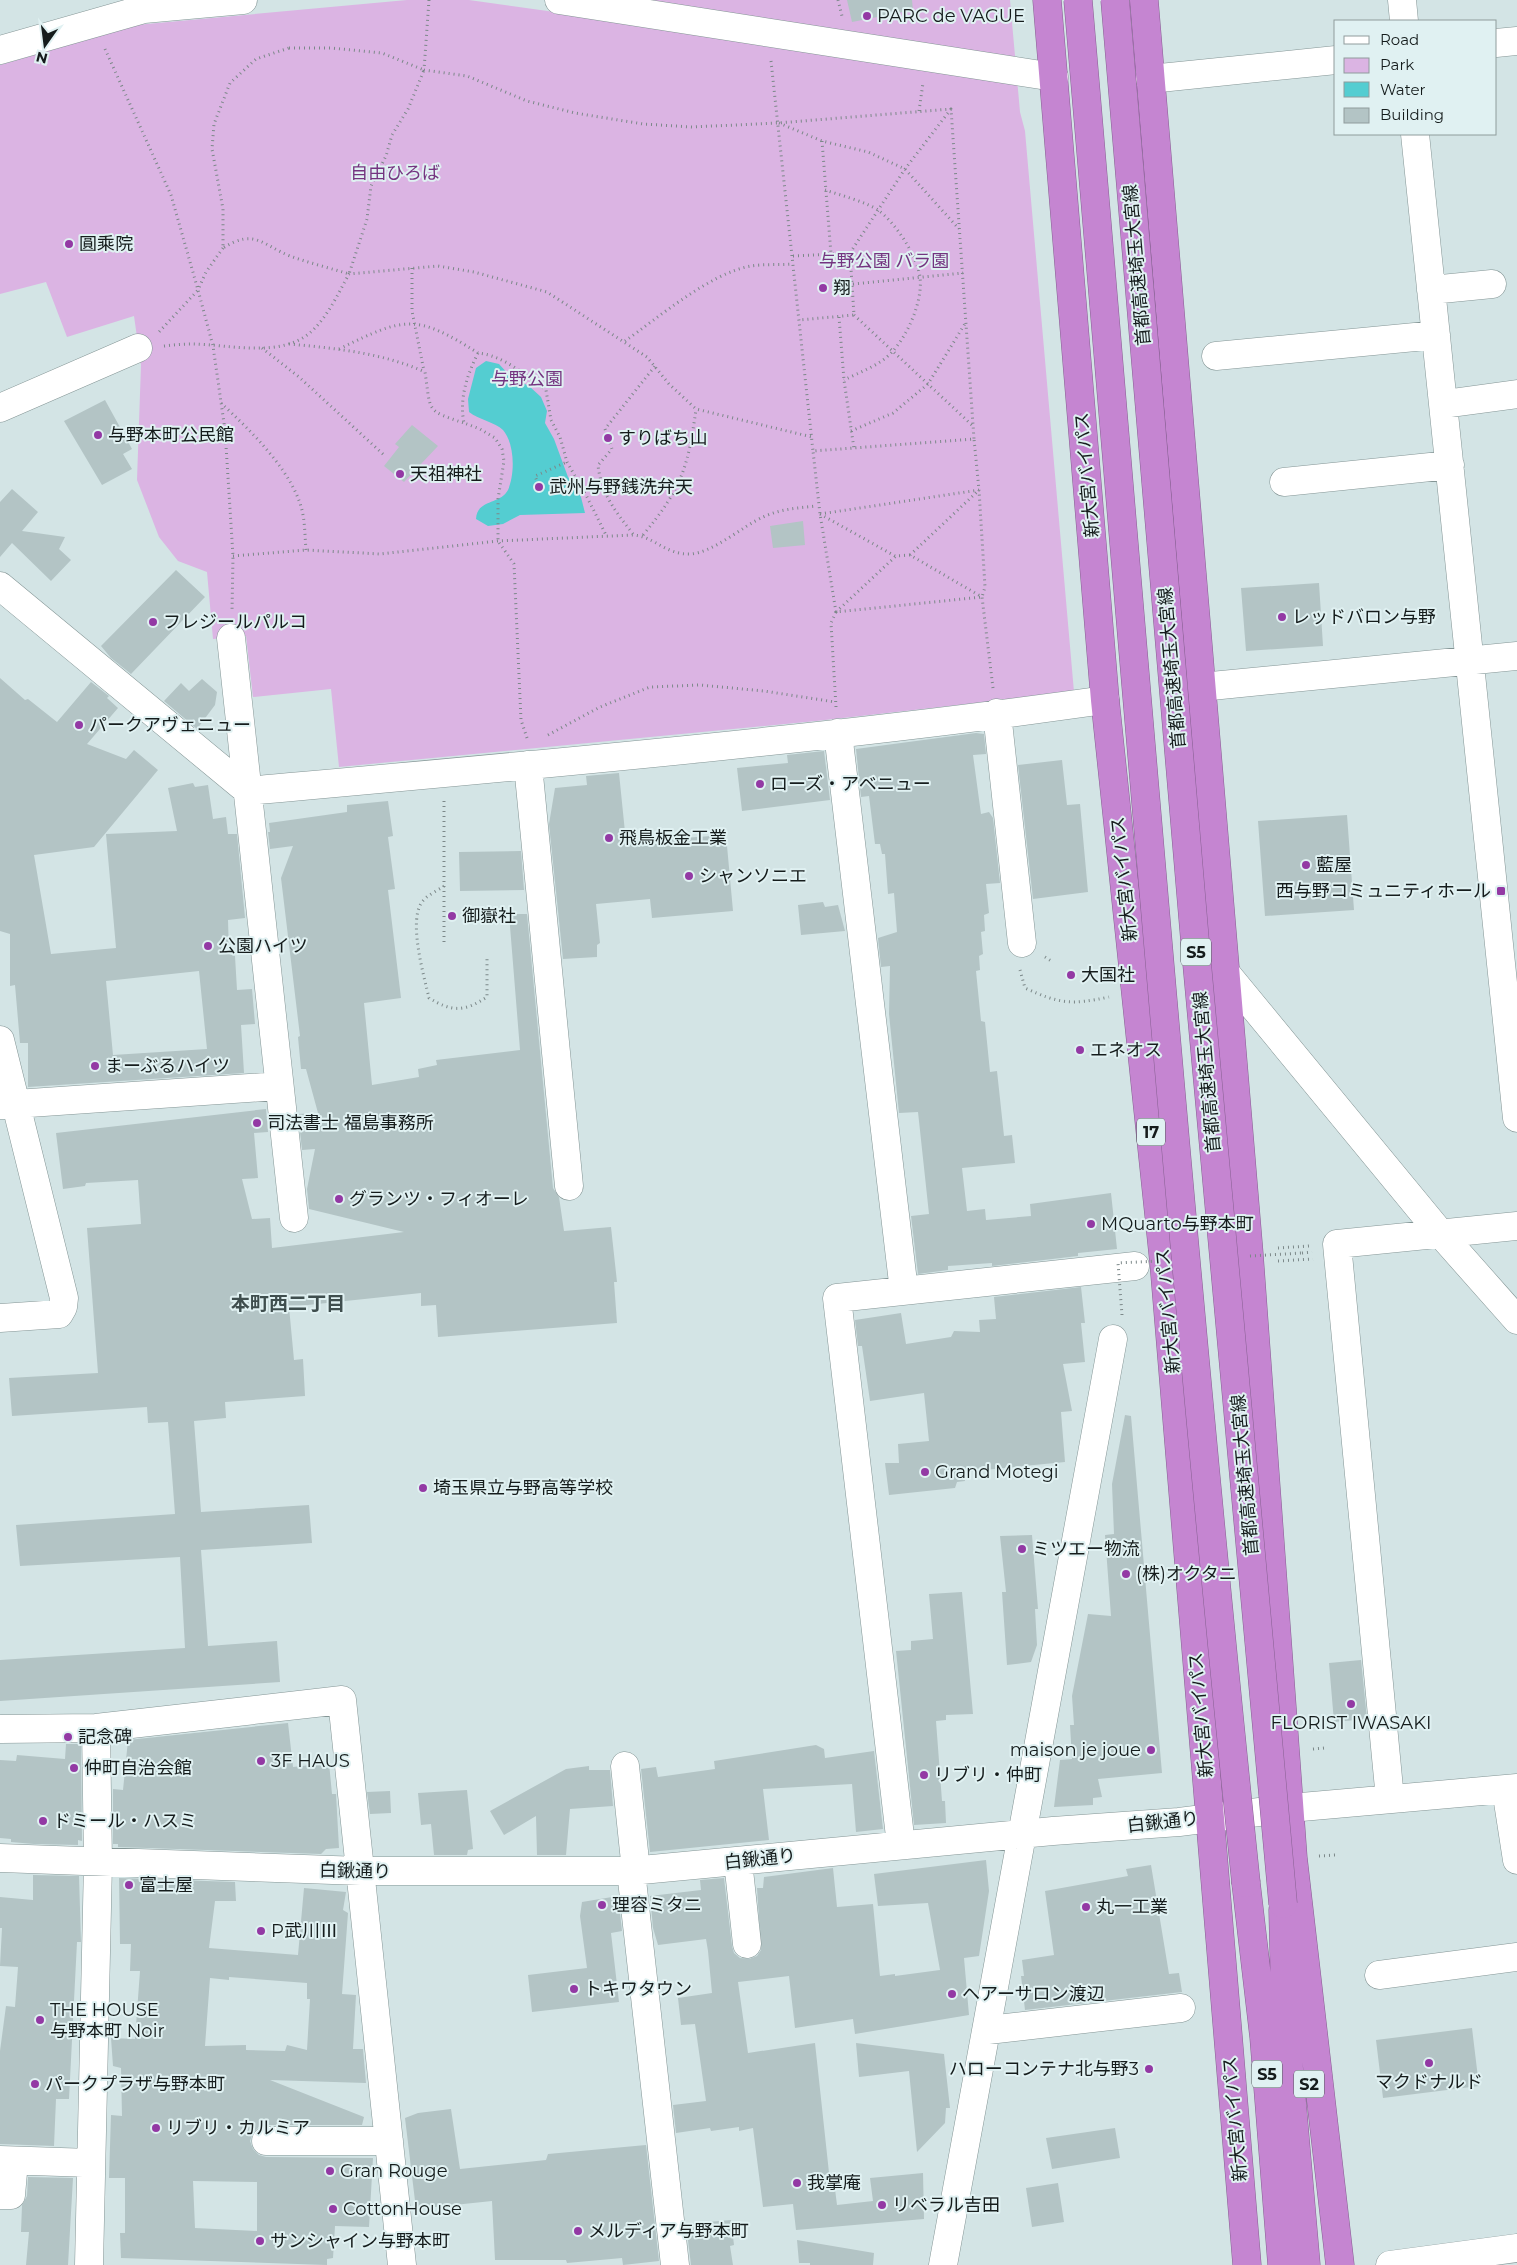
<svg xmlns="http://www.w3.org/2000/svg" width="1517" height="2265" font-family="Montserrat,'Noto Sans JP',sans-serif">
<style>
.green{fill:#dbb4e3}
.water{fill:#54cdd1}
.building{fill:#b3c4c5;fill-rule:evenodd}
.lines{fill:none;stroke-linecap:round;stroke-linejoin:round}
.minor-casing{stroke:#849595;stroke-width:29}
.highway-casing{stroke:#876092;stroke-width:29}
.path{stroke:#7c8889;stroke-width:3;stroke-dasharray:1 4;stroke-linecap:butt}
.minor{stroke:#fff;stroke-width:28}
.highway{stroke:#c585d1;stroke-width:28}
.highway-bridge-casing{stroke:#876092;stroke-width:29;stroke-linecap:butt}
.path-bridge{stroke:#7c8889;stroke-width:3;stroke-dasharray:1 4;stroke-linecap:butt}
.highway-bridge{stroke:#c585d1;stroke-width:28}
.poi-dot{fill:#9339a4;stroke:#e0f1f2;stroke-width:2}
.labels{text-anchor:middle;stroke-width:4;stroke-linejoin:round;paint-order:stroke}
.shield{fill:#e0f1f2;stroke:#525c5c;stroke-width:1}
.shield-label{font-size:16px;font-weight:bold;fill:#151c1c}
.poi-label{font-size:18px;fill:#151c1c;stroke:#e0f1f2;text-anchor:start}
.park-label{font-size:18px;fill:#743480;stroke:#e0f1f2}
.street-label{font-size:18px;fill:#151c1c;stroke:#e0f1f2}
.neighbourhood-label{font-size:19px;font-weight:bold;fill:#3f4e4e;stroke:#e0f1f2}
</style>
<rect width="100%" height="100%" fill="#d3e4e5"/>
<path class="green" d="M407,0H469L605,19L613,0H1010L1020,112L1025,131L1074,692L816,721L339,767L331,689L253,697L246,636L213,639L207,572L178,561L159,537L137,480L141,365L134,316L67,337L46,282L0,294V65L136,25Z"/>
<path class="water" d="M486,361L499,364L511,377L529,386L541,397L547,411L545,423L554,439L568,477L581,497L585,513L520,515L503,524L488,526L476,519C477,499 500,505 508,490C515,474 515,444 503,430C495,422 479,420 469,412L468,399L476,368Z"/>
<path class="building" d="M847,0H912L913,10L852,22Z
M105,400L132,449L123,454L132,469L102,485L64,421Z
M412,425L438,446L404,482L384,466L399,447L395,444Z
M12,489L38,512L22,531L65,537L59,549L71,560L51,581L12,543L0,557V502Z
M803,521L805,545L773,548L770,526Z
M176,570L205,597L131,674L111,658L101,646Z
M1319,583L1323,646L1246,651L1241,588Z
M0,678L25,700L28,699L57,722L91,682L109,696L107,698L118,708L87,744L126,759L134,750L158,770L94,847L34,855L51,954L116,948L106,834L177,831L168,788L193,783L195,787L208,785L213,819L226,817L228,834H237L245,918L228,920L229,954L235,956L237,990L252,989L255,1024L241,1025L244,1073L28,1087V1043H20L15,985L10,986V934L0,931ZM199,971L207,1049L113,1055L106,981Z
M202,679L217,692L215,705L197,729L164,701L181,683L189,691Z
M976,733L984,734L986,754L973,755L981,814L989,812L993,818L1000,883L986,884L989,913L984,915L985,931L981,932L983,954L979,956L980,970L976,971L981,1021L985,1022L990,1072L997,1071L1004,1136L1012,1135L1015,1163L962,1168L967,1211L985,1209L986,1220L1031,1216L1030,1204L1111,1193L1117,1249L1078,1253V1256L992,1266V1263L948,1266V1270L918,1274L911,1216L929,1214L918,1112L899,1113L889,1014L890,966L881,967L878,938L897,932L894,893L888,894L885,854H882L880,844H875L869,796L861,797L856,749Z
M824,751L830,800L742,811L737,768L788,763L787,755Z
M1062,760L1067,805L1080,804L1088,892L1033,899L1018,765Z
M619,773L626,842L726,835L733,911L652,918L650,899L596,904L600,943L597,945V957L563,959L549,824L555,788L587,785L586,776Z
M388,801L393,836L388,837L395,889L388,890L401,998L364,1003L372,1085L419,1077L418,1069L437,1065L436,1060L520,1050L509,914H527L553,1188L559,1197L564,1231L611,1227L617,1282H614L617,1323L438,1337L436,1305L421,1306V1293L289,1307L294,1360L303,1359L305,1396L225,1402L226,1418L194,1421L201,1512L309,1505L312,1543L201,1550L208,1646L277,1641L280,1682L0,1701V1660L185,1648L180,1557L20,1566L16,1525L175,1514L168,1422L148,1423L147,1407L12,1416L9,1378L98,1373L87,1228L141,1224L138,1180L86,1183L85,1186L63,1189L56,1133L266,1109L268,1132L254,1133L258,1178L242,1179L252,1219L270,1218L272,1248L404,1232L309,1209L307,1189L315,1149L302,1150L298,1114L318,1113L306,1069H301L298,1037L300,1036L281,878L293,846L270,849L268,832H270L269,823L347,812V805Z
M1347,815L1354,910L1265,916L1258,821Z
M521,851L524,890L460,891L459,852Z
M823,902L825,907L838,905L845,931L801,935L798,905Z
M1081,1287L1085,1323H1081L1085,1362L1063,1364L1072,1411L1061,1412L1065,1462L964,1472L965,1481L957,1482L955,1488L889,1495L885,1463H899L898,1444L929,1441L924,1393L870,1401L862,1346H858L855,1320L901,1313L906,1344L951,1337L954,1331L980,1332L979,1320L996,1319L994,1297Z
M1125,1415L1131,1416L1162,1773L1098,1779L1102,1797L1093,1798V1805L1054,1807L1060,1760L1072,1759L1070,1725H1074L1072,1696L1088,1614L1111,1616L1105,1535L1114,1534L1112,1484Z
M1032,1535L1038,1609H1035L1037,1645L1031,1662L1007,1665L1002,1592H1006L1000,1536Z
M962,1592L973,1714L946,1715V1720L936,1721L942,1801H945L946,1823L914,1825L896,1651L911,1650V1641L933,1639L929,1594Z
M1361,1660L1367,1719L1334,1722L1329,1663Z
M288,1723L293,1767L329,1763L332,1794H336L339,1848L326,1849L321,1854L118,1847V1844H113V1789L123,1790L128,1740Z
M66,1744H81L82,1841L78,1840V1845L34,1844L11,1842V1839L0,1838V1760L16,1761L17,1755L65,1759Z
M816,1745L824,1749L825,1758L874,1751L883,1829L856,1832L852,1784L763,1789L769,1840L650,1852L641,1769L656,1767L658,1777L715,1769L714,1761Z
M589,1766V1770H610L613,1806L570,1809L566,1855H537L536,1816L504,1835L490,1811L566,1769Z
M467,1790L473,1849L468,1850L467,1855H434L431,1824L421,1825L418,1793Z
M390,1791L391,1813L370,1814L367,1792Z
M986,1860L989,1891L979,1956L964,1958L969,2015L855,2034L853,2019L795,2028L789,1976L738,1982L748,2053L815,2043L830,2182L834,2181L837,2205L873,2201L870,2178L923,2173L924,2219L796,2230L793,2204L763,2207L753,2128L739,2131V2127L711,2131L710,2128L676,2133L673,2105L706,2101L695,2024L681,2025L678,1998L712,1993L708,1951L706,1939L658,1945L653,1928L650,1896L701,1890L700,1880L724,1878L732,1946L734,1953L740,1958L749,1959L757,1956L761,1950L757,1888H763L764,1877L833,1868L837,1907L873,1904L880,1976L895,1974V1976L940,1970L928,1903L878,1906L874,1874Z
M1151,1865L1169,1974L1179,1973L1182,1992L1025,2010L1021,1976H1024L1022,1960L1054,1955L1045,1891L1128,1876L1126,1869Z
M33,1875L79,1876L81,1942H77L69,2099H56L54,2146L0,2144V2051L6,2006L15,2007L18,1967L0,1966L2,1928H0V1897L33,1900Z
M119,1878L235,1882L236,1901H215L209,1948L298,1955L304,1888L346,1892L343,1910L348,1913L342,1994L356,1995L353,2049H363L366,2083L270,2080L364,2117L362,2125H266L259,2127L253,2133L250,2141L253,2149L259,2155L266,2157L373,2158L369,2227L335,2226L333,2258L327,2259V2265L121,2258L120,2233H125V2178H109L111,2115L122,2116L121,2068L113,2066L111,2038L135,2039L140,1971H130L131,1944H120ZM229,1977L307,1983V1999H310L307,2050L287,2045L285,2051L246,2050V2045L205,2046L210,1978L229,1980ZM193,2181L257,2182V2231L195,2228Z
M618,1896L622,1931L611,1933L619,2002L532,2012L528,1975L587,1968L580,1916L582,1902Z
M1472,2028L1479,2086L1383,2098L1376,2040Z
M856,2043L944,2054L950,2108H946L945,2123L917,2152L909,2071L859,2077Z
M451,2109L460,2169L546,2160L548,2154L646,2145L659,2261L623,2265L622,2258L567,2263L566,2260H495L492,2201L416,2209L405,2118L418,2113Z
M1115,2128L1120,2158L1052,2169L1046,2138Z
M28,2177L73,2178L68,2265H26L29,2232H21L22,2205L27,2196Z
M1058,2183L1064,2222L1032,2227L1026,2188Z
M731,2220L734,2245L730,2246L733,2265H691L686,2224Z
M797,2240L874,2253L873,2265H810V2263H799Z"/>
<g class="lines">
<defs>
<path id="minor" d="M559,0L1054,77
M1402,0L1404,21
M1496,43L1517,41
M0,50L144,9L243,0
M1150,79L1336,60
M1415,134L1517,1118
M1431,290L1492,284
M1216,356L1436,335
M1444,404L1517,394
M0,408L138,348
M1284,482L1450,465
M0,586L248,791C534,765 821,740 1105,700
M231,638L294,1218
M1201,687L1517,656
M997,713L1022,943
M838,733L904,1291
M528,765L569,1186
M1225,972L1440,1233L1517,1320
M0,1040L64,1298L63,1307L59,1314L0,1318
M0,1105L279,1086
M0,1729L96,1728L342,1700L402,2265
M625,1766L635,1861L631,1871L675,2265
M1506,1789L1517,1860
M1390,1799L1337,1244L1517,1226
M901,1845L837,1298L1135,1266
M0,1858L361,1871H631L1053,1831L1179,1822L1290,1808L1517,1788
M738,1861L747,1944
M1379,1975L1517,1957
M988,2030L1181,2008
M266,2141H389
M0,2160L91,2163
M0,2195H11L14,2161
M89,2265L98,1863L96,1728
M943,2265L1113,1339
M1390,2265L1517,2248"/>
<path id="highway" d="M1047,0L1105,700L1164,1263L1247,2265
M1144,0L1249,1254L1293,1858L1340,2265
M1246,1883L1264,2037L1282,2265
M1283,1910L1286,2034L1306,2265"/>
</defs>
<use href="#minor" class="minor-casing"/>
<use href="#highway" class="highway-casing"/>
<path class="path" d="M429,0L424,70L467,76L527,101L575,113L643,124L692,127L778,123L951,109L974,439
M838,0L842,16
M289,48H331L382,53L424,70L408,109L392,135L386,156L371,186L367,219L349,274C330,268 309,263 290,256C262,245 255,228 223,248V209L212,149L214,124L230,83L256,59Z
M105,49L171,195L198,290L159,332
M771,61L813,451
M919,111L923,83
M779,123L822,141L868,152L905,169L959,229
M822,141L831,254
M825,190C840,195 866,202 878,210C896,223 917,256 920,277C923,301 908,334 893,351C881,365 860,372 844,380
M223,248L206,272L198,290L213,346L225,430L233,556L232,612
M850,253L905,169L951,109
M793,256L850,253L854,315L799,320
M412,268V311L424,371
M853,284L963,273
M854,315L973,426
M839,317L844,380L854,449
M625,341C658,318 710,273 751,266C764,264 779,265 793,264
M289,344C334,348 383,353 425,372C431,412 425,410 464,423
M164,346C173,345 182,344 191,344C229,344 284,360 314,329C329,314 339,292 349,274L438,266L474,272L547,292L647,357L669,384L696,409L812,437
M262,348L299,377L384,455
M339,349C405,317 415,313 478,353
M221,403C250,430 296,474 303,515C305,526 305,538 306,550
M851,431L893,413L928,384L966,322
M538,484L535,476L567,462
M820,514L979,490L974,439L813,451L820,514L836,612
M820,514L895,556L910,555L982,597L993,688
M633,534C616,512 601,494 598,465L612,449L605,429L655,366
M643,535C681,489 688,469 696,409
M910,555L978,491
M233,556L306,550L380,554L498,541L633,535C654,536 665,555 691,554C714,552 743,526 763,517C780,509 798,508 816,506
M836,612L896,556
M836,707L831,623L836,612L982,597L985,587L979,490
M548,735L600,707L650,687L700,685L764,691L835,702
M527,738L521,720L514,564L498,541V499L504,461L502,449L495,438L480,429L464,423C459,399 467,375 478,353C505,356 524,375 546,390L551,420L560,437L567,462L587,497L606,535
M444,801V942
M444,886C437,891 427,895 422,902C408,921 424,976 429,998C452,1012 464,1012 487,997V956
M1045,957L1053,962
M1020,970L1025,988C1060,1004 1071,1005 1109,997
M1278,1248L1309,1246
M1302,1253L1312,1252
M1278,1261L1313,1259
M1313,1749L1325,1748
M1319,1856L1336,1855"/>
<use href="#minor" class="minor"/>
<use href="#highway" class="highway"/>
<defs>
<path id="highway-bridge" d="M1078,0C1132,628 1181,1257 1246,1883
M1115,0L1195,942L1283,1904"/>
</defs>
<use href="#highway-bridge" class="highway-bridge-casing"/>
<path class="path-bridge" d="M1250,1256L1302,1253
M1122,1315L1118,1263L1159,1261"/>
<use href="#highway-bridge" class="highway-bridge"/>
</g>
<g class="poi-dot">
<circle cx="867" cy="16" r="5"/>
<circle cx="69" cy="244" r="5"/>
<circle cx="823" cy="288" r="5"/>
<circle cx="98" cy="435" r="5"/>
<circle cx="608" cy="438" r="5"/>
<circle cx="400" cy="474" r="5"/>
<circle cx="539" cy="487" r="5"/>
<circle cx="1282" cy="617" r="5"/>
<circle cx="153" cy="622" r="5"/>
<circle cx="79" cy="725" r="5"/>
<circle cx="760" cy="784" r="5"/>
<circle cx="609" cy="838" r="5"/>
<circle cx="1306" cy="865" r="5"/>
<circle cx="689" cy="876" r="5"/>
<rect x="1496" y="886" width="10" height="10" rx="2.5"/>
<circle cx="452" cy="916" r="5"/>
<circle cx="208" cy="946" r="5"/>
<circle cx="1071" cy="975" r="5"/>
<circle cx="1080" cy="1050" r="5"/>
<circle cx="95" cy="1066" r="5"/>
<circle cx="257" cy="1123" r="5"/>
<circle cx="339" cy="1199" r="5"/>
<circle cx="1091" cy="1224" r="5"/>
<circle cx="925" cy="1472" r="5"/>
<circle cx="423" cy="1488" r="5"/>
<circle cx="1022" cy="1549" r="5"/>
<circle cx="1126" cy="1574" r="5"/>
<circle cx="1351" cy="1704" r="5"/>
<circle cx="68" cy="1737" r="5"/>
<circle cx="1151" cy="1750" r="5"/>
<circle cx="261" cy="1761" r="5"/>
<circle cx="74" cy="1768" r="5"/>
<circle cx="924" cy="1775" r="5"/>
<circle cx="43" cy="1821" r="5"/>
<circle cx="129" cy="1885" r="5"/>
<circle cx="602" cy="1905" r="5"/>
<circle cx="1086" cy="1907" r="5"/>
<circle cx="261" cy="1931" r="5"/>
<circle cx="574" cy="1989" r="5"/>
<circle cx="952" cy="1994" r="5"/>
<circle cx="40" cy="2020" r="5"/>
<circle cx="1429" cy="2063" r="5"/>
<circle cx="1149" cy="2069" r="5"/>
<circle cx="35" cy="2084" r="5"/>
<circle cx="156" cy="2128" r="5"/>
<circle cx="330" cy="2171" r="5"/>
<circle cx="797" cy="2183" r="5"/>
<circle cx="882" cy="2205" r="5"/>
<circle cx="333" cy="2209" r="5"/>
<circle cx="578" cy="2231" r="5"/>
<circle cx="260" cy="2241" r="5"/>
</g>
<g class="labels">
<g class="shield">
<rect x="1181" y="938.5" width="30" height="27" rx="4"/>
<rect x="1137" y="1118.5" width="28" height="27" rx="4"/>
<rect x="1252" y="2060.5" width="30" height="27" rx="4"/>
<rect x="1294" y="2070.5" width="30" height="27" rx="4"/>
</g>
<g class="shield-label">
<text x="1196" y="958">S5</text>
<text x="1151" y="1138">17</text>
<text x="1267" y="2080">S5</text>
<text x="1309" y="2090">S2</text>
</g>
<g class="poi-label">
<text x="877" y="22">PARC de VAGUE</text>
<text x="79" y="250">圓乘院</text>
<text x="833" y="294">翔</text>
<text x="108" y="441">与野本町公民館</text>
<text x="618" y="444">すりばち山</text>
<text x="410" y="480">天祖神社</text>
<text x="549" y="493">武州与野銭洗弁天</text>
<text x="1292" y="623">レッドバロン与野</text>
<text x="163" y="628">フレジールパルコ</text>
<text x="89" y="731">パークアヴェニュー</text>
<text x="770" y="790">ローズ・アベニュー</text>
<text x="619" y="844">飛鳥板金工業</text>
<text x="1316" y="871">藍屋</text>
<text x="699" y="882">シャンソニエ</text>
<text x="1491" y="897" text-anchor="end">西与野コミュニティホール</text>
<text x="462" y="922">御嶽社</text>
<text x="218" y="952">公園ハイツ</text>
<text x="1081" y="981">大国社</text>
<text x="1090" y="1056">エネオス</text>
<text x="105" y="1072">まーぶるハイツ</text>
<text x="267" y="1129">司法書士 福島事務所</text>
<text x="349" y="1205">グランツ・フィオーレ</text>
<text x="1101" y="1230">MQuarto与野本町</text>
<text x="935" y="1478">Grand Motegi</text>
<text x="433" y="1494">埼玉県立与野高等学校</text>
<text x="1032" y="1555">ミツエー物流</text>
<text x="1136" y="1580">(株)オクタニ</text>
<text x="1351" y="1729" text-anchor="middle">FLORIST IWASAKI</text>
<text x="78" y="1743">記念碑</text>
<text x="1141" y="1756" text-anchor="end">maison je joue</text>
<text x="271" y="1767">3F HAUS</text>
<text x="84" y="1774">仲町自治会館</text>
<text x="934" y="1781">リブリ・仲町</text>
<text x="53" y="1827">ドミール・ハスミ</text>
<text x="139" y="1891">富士屋</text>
<text x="612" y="1911">理容ミタニ</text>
<text x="1096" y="1913">丸一工業</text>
<text x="271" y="1937">P武川Ⅲ</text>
<text x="584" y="1995">トキワタウン</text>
<text x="962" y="2000">ヘアーサロン渡辺</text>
<text x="50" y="2016">THE HOUSE<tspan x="50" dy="21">与野本町 Noir</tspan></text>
<text x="1139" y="2075" text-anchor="end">ハローコンテナ北与野3</text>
<text x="1429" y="2088" text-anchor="middle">マクドナルド</text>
<text x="45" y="2090">パークプラザ与野本町</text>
<text x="166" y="2134">リブリ・カルミア</text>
<text x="340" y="2177">Gran Rouge</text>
<text x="807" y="2189">我掌庵</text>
<text x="892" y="2211">リベラル吉田</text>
<text x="343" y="2215">CottonHouse</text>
<text x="588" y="2237">メルディア与野本町</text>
<text x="270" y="2247">サンシャイン与野本町</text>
</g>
<g class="park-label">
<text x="395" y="179">自由ひろば</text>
<text x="884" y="267">与野公園 バラ園</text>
<text x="527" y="385">与野公園</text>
</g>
<g class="street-label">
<text transform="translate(1137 265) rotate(-95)" y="6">首都高速埼玉大宮線</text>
<text transform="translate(1087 475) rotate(-95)" y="6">新大宮バイパス</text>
<text transform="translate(1172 668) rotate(-95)" y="6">首都高速埼玉大宮線</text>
<text transform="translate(1124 879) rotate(-96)" y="6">新大宮バイパス</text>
<text transform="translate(1207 1072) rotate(-95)" y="6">首都高速埼玉大宮線</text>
<text transform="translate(1168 1311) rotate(-95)" y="6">新大宮バイパス</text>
<text transform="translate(1245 1475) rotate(-95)" y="6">首都高速埼玉大宮線</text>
<text transform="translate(1201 1715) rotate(-95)" y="6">新大宮バイパス</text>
<text transform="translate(1163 1822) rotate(-6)" y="6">白鍬通り</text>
<text transform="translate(760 1859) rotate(-6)" y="6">白鍬通り</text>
<text transform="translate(355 1871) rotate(1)" y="6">白鍬通り</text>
<text transform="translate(1235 2119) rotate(-95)" y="6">新大宮バイパス</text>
</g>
<g class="neighbourhood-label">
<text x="288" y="1310">本町西二丁目</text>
</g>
</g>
<rect x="1334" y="20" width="162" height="115" fill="#e0f1f2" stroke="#8f9c9c"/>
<rect x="1344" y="36" width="25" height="8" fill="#ffffff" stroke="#8f9c9c"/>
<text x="1380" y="45" font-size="15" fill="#151c1c">Road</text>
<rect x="1344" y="58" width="25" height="15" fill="#dbb4e3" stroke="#8f9c9c"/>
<text x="1380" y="70" font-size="15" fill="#151c1c">Park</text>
<rect x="1344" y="82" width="25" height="15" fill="#54cdd1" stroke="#8f9c9c"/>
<text x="1380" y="95" font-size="15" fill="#151c1c">Water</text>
<rect x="1344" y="108" width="25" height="15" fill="#b3c4c5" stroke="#8f9c9c"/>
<text x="1380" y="120" font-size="15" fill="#151c1c">Building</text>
<g transform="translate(45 45) rotate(194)" stroke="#e0f1f2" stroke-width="4" paint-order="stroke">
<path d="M0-4L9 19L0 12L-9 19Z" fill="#151c1c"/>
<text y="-8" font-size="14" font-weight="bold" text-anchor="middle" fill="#151c1c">N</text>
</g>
</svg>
